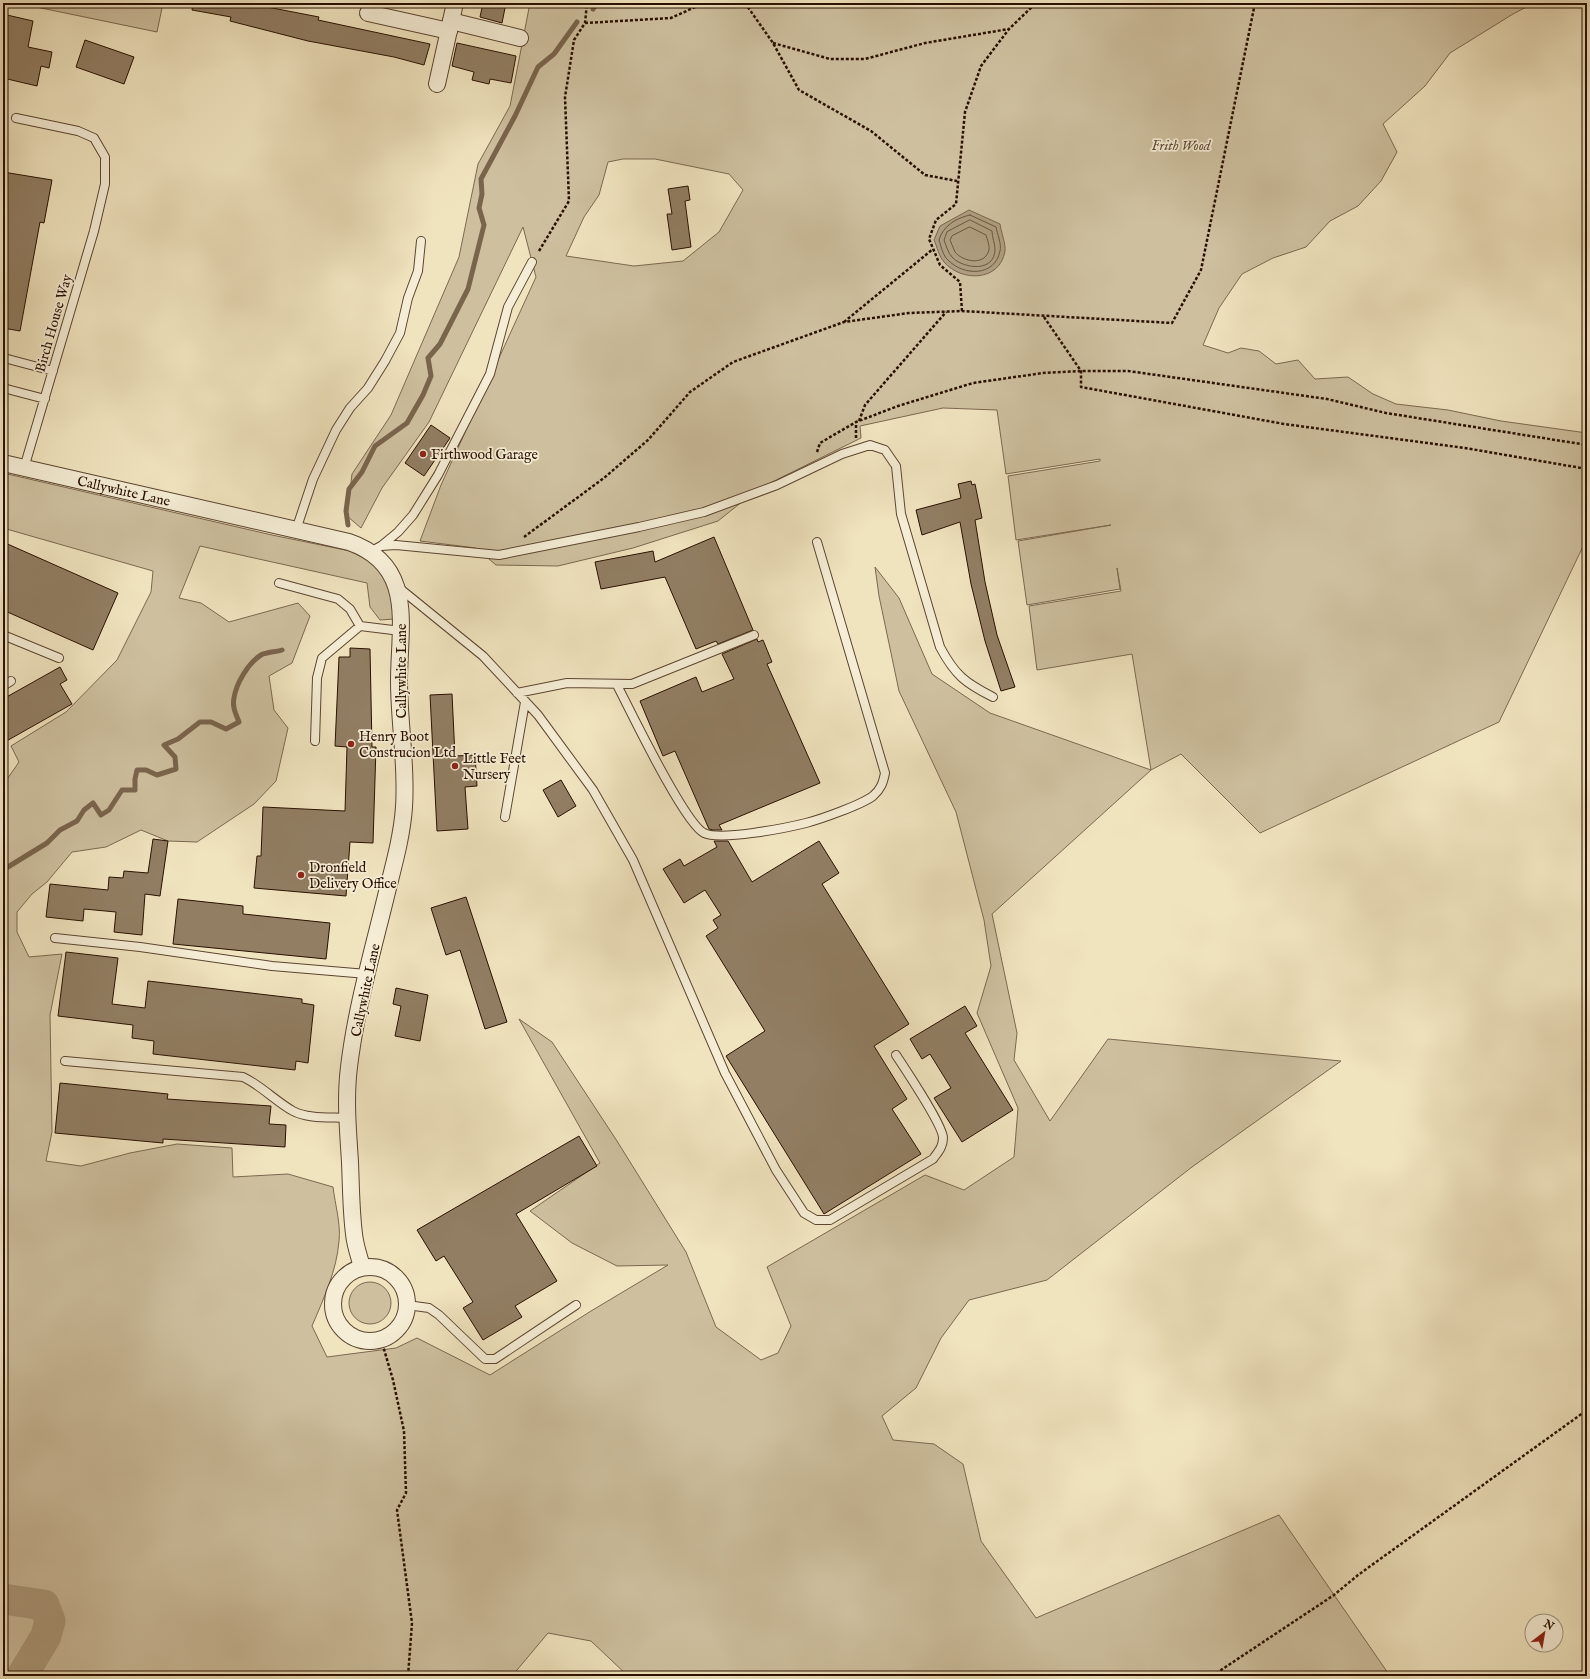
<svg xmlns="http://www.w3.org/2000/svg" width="1590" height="1679" font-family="'IM FELL English',serif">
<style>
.green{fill:#cec09f;stroke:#7c6850;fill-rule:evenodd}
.water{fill:#ad9c7e;stroke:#79644c}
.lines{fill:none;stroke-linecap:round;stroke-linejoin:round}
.shore{stroke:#6c563f;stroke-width:1}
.stream{stroke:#79644c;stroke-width:5}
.river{stroke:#ad9c7e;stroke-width:31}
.building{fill:#917e63;stroke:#2a1000}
.service-casing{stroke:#5c4530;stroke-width:10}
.minor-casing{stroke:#5c4530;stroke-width:18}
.path{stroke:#2a1000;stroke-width:2.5;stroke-dasharray:3 2;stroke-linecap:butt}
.service{stroke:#f5edd5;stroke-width:8}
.minor{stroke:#f5edd5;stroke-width:16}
.poi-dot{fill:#8f2418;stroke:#f5edd5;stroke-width:1.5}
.labels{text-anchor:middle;stroke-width:3.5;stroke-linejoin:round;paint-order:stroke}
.park-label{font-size:14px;font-style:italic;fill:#634e38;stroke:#f5edd5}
.street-label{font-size:14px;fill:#2a1000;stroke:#f5edd5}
.poi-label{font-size:14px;fill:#2a1000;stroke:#f5edd5;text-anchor:start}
</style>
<rect width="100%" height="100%" fill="#f0e4bf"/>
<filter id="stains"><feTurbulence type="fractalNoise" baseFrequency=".005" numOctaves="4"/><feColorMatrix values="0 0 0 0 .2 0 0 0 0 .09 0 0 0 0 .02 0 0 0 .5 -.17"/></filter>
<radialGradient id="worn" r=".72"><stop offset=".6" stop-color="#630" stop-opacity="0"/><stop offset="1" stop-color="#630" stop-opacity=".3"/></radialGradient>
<path class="green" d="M17,3H163L157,32Z
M530,3H1534L1513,14L1450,53L1425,86L1383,124L1397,152L1381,181L1358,206L1330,221L1306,247L1273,258L1242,274L1219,308L1203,345L1228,353L1241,348L1259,351L1276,364L1298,360L1315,379L1348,377L1373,394L1396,404L1448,410L1501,421L1587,433V538L1499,722L1260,833L1181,754L1151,770L992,914L1017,1033L1014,1060L1050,1121L1108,1039L1341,1061L1192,1167L1047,1280L969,1300L941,1338L916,1388L882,1416L893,1440L934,1444L963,1464L981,1541L1036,1618L1279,1515L1390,1676H628L591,1641L548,1633L512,1676H3V785L19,762L11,746L66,712L117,660L151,592L153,571L3,528V473L272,535L350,551L371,562L392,583L394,619L380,620L370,607L367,583L200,546L179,598L201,603L229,622L298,603L310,616L292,663L269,676L274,710L288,728L276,781L254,804L197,842L168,841L141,830L106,847L72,852L47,882L32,894L17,912V932L29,957L62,954L50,1015L52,1132L46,1161L81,1166L130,1153L177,1144L232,1148L233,1177L288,1174L333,1187C335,1204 341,1224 339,1241C337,1270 323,1300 312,1326L327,1357L396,1348L417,1338L490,1375L591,1311L668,1265L617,1266L572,1243L530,1211L600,1163L519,1019L552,1042L617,1141L686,1252L716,1327L761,1360L778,1353L791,1326L767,1267L925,1175L964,1190L1014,1157L1018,1108L977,1013L991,966L984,920L956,812L899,691L879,596L875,567L899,598L932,674L990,713L1151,770L1132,654L1037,670L1029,606L1121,591L1117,568L1120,589L1027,605L1018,541L1111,525L1016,540L1008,476L1100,461V459L1006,474L997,410L943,408L860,426L861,438L758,489L718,521L633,548L558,566L496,565L476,548L420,541L441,485L536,277L523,227L429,422L382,488L361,528L347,516L352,474L391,415L459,257L478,164L510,106ZM623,159H655L729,174L743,190L719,232L683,261L634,266L566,256L584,217L599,195L608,162Z
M349 1303a21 21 0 1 1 42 0a21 21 0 1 1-42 0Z"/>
<path class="water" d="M969,210L1000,224C1001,232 1006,244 1005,251C1000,282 961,282 944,262C939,257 937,246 934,240L940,226Z"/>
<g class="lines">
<path class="shore" d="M970,215L996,227C997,233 1002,245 1000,251C995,277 963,276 948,260C943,256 941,246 939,240C943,226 956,218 970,215Z
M970,220L992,231C992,237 995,244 995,249C995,273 963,269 952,257C948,253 946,245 944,240L947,232Z
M970,227L986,235C987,239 990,246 989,250C985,266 963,262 955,252C953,248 952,244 950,240L952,236Z"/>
<path class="stream" d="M593,9L597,3
M348,525L346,511L349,489L362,472L375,446L407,423L423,395L431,376L428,358L440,344L468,289L484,225L479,208L482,194L481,179L515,116L538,67L554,54L577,22
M3,870L47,843L60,830L77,821L84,810L93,803L101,815L109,810L122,790H135V779L137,770H146L157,775L176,769L175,757L164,745L178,739L200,722H211L226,729L239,722C236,714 232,707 234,698C236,684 248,663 261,655C266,652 276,652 282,650"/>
<path class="river" d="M3,1599L44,1605L50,1621L46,1636L22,1676"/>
</g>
<path class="building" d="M193,3H263L262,6L319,17L318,20L430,44L424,65L394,57L308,41L230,21L231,17L192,10Z
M483,3H506L502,23L480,17Z
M7,15L33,21L28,47L52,52L49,68L41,66L37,86L3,78V32Z
M85,40L134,57L124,84L76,67Z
M457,43L516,56L511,83L490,79L489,84L472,80L474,72L452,66Z
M3,172L52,180L44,223L40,222L20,331L3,328Z
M688,186L690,200L685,201L691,247L672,250L667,214H672L668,189Z
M431,425L450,438L424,476L405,463Z
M971,481L972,485L975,484L982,518L975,520L985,582L997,635L1015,687L1001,691L985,641L971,584L960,522L922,535L916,510L961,498L958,484Z
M714,537L753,630L718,644L716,641L696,649L665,577L601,589L595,562L653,551L655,562Z
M3,542L118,593L93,650L3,610Z
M757,639L758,642L763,640L772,662L767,664L820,783L719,825L722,830H713L709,829L675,751L663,756L640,701L696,677L702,692L734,679L722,654Z
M350,648L370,649L372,747H376L373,843L350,842L346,896L254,888L257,856H261L263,807L345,811L347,747L335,746L339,657H350Z
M60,667L67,680L60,684L72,704L3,743V699Z
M452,694L455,756L475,755L477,786L465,787L468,829L437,831L430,695Z
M561,780L576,806L558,817L543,790Z
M153,839L168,841L160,896L145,894L142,935L114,932L116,912L84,909L83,921L46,917L50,884L108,890L109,877L123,878L124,871L148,873Z
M714,841H728L752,882L819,841L839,873L822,884L909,1024L874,1046L907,1099L892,1109L921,1154L824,1214L726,1056L765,1031L706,936L718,928L713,920L721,915L705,890L684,903L663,869L680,859L684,866L717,847Z
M466,897L507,1022L485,1029L460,950L446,955L431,908Z
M178,899L243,906V914L330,923L326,959L173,944Z
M66,952L118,958L112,1004L145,1008L148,981L302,999V1003L314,1005L308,1063L296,1061L295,1070L153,1054L154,1041L132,1038L133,1025L58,1016Z
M396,988L428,995L420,1041L395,1036L401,1006L393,1004Z
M965,1006L977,1026L965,1033L1013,1110L962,1142L934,1098L951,1088L930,1054L922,1059L910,1039Z
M60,1083L168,1094L167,1099L271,1106L269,1124L286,1125L285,1147L163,1139V1143L55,1133Z
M579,1136L597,1166L516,1214L557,1281L515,1306L522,1317L483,1340L463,1308L473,1302L444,1256L436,1261L417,1230Z"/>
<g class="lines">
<defs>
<path id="service" d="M16,118L78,131L94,138L105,157V184L94,231L24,468
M4,358L53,371
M3,388L45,399
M296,530L313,479L336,430L350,408L368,388L385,361L400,333L408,298L418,271L421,241
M381,546L398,532L413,515L438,475L490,374L508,307L532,262
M370,552L381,546L396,545L499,555L639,527L704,512L777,485L842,454L870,445L885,450L896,466L901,514L940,647C955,675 965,683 993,697
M279,583L338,599L350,609L360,626L401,631
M398,587L483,656L538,715L593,790L633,860L725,1073L776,1170L804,1213L816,1220H830L933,1159C938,1152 943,1147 943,1138C943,1125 905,1069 896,1055
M3,635L59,658
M617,685C630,710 684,823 704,833C720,841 786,828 806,823C821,819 861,805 873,796C881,789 883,783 885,773L817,542
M3,686L11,681
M517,693L567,683L632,684L754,635
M315,741L317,678L322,658L360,626
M505,817L525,702
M55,938L140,947L272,966L367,974
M65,1061L243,1077C262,1086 275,1101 293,1111C308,1119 330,1117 346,1118
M407,1305L429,1308L439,1315L485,1359H495L576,1305"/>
<g id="minor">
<path d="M368,13L449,31"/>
<path d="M451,21L520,38"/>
<path d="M437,84L455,3"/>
<path id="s1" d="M3,463L349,542C416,565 399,626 399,681C399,723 407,765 404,807C402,836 394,864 387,892C373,950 356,1008 349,1067C345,1099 348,1130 350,1162C351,1186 351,1210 354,1234C355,1245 359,1256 362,1267"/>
<circle cx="370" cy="1304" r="37"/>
</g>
</defs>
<use href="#service" class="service-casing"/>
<use href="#minor" class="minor-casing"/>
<path class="path" d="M745,3L773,43L799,90L871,131L925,175L957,181
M585,23L671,18L704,3
M773,43L830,59H865L925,43L1009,29
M539,251L569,201L565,97L574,40L585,23L587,3
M962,311L960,282L940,265L929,239L936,220L956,204L965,112L981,66L1009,29L1036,3
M1044,317L1081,371V387L1284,424L1465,448L1587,469
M844,322L933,249
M859,421L865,405L946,312
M856,438V423
M817,452L820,443L856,422L898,406L973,383L1043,373L1081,371H1128L1327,399L1386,413L1587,445
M524,537L604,478L648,440L690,392L733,362L844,322L909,313L962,311L1172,323L1201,270L1255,3
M381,1339L393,1380L404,1431L406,1493L397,1510L412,1623L408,1676
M1212,1676L1334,1595L1358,1575L1587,1410"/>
<use href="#service" class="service"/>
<use href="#minor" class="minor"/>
</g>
<g class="poi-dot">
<circle cx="423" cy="454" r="4"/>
<circle cx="351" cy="744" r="4"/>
<circle cx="455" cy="766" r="4"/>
<circle cx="301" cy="875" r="4"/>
</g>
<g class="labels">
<g class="park-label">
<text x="1181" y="150">Frith Wood</text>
</g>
<g class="street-label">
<text transform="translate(53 323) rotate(-74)" y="5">Birch House Way</text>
<text dy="5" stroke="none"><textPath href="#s1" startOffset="124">Callywhite Lane</textPath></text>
<text transform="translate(401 671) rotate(-90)" y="5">Callywhite Lane</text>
<text transform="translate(365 990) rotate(-78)" y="5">Callywhite Lane</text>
</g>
<g class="poi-label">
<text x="431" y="459">Firthwood Garage</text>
<text x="359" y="741">Henry Boot<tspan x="359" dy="16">Construcion Ltd</tspan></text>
<text x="463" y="763">Little Feet<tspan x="463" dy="16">Nursery</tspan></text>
<text x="309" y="872">Dronfield<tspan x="309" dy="16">Delivery Office</tspan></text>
</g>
</g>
<rect width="1590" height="1679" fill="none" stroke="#f0e4bf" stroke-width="16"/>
<rect x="4" y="4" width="1582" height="1671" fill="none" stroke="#2a1000" stroke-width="2"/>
<rect x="8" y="8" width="1574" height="1663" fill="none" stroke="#2a1000"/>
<g transform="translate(1544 1633) rotate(31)"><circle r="19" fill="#f5edd5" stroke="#a49580"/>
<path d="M0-3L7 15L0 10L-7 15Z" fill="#8f2418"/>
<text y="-6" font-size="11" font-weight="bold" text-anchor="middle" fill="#2a1000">N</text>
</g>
<rect width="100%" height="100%" filter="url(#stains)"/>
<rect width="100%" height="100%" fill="url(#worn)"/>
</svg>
